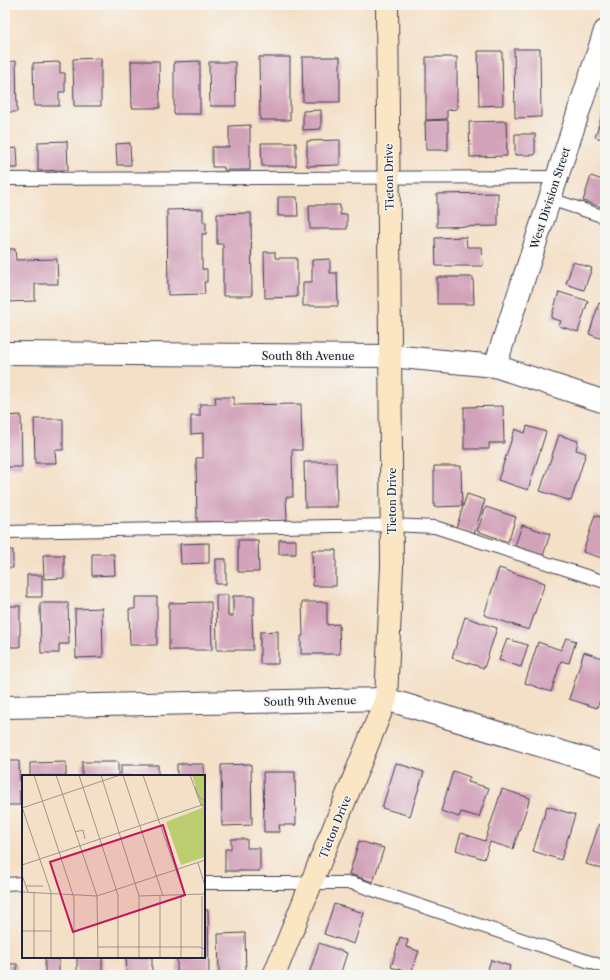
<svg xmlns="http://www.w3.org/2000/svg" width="610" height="980" font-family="'Libre Caslon Text',serif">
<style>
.building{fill:#d2a2b9}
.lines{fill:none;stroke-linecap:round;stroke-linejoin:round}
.service-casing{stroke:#423e50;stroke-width:14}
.minor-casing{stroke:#423e50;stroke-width:24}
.secondary-casing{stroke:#423e50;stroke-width:24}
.service{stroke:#fff;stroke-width:12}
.minor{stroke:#fff;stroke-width:22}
.secondary{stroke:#fbe6c4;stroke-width:22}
.labels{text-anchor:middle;stroke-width:3;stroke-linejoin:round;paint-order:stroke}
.street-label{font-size:11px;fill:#22223b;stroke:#f6f6f2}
.inset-road{fill:none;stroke:#a0948f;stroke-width:1}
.view{fill:#c2185b;fill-opacity:0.15;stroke:#c2185b;stroke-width:2}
.inset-edge{fill:none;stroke:#22223b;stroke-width:2}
</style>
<rect width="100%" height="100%" fill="#f6f6f2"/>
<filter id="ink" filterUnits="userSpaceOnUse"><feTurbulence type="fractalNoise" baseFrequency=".025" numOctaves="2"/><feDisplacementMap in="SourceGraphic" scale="8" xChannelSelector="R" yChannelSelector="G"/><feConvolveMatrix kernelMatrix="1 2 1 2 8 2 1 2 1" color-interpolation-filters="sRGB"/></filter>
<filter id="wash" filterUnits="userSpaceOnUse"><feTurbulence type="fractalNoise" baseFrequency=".012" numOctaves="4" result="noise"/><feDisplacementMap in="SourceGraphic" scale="16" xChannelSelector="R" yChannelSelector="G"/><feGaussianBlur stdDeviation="0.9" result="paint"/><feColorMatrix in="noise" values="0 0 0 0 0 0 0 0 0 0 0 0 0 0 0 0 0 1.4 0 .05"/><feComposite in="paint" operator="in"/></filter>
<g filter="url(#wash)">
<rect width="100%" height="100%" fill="#f4e0c7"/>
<g id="blocks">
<path class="building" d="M514,49H540L541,117L515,118Z
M478,51H502L503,105L479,106Z
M259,57H290V120H260Z
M302,57H340V102H303Z
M426,57H457V109L447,110V119L426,120Z
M101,58V106H74L73,59Z
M16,61L17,112H5V62Z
M131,61H159L160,108H132Z
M200,61V114H174V62Z
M60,62V73H65V92H59V106H34L33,63Z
M209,62H235L236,106H210Z
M605,106V140L595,137Z
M321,110V129L303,130V111Z
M448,120V150H426L425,121Z
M506,121L507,156L470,157L469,122Z
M250,125V170H224V167H212V147H229V126Z
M515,134H535V155H515Z
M340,140V165L307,166V141Z
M67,141L68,170L38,171V142Z
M130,143L131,165H117L116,144Z
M261,143H296V166H262Z
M17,148L18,168H5V149Z
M591,176L605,181V208L583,201Z
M498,193V226L437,227V194Z
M278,197H297L298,216H278Z
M309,205H340V215L347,214V229H310Z
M203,209V222H206V234H202V269H207V282H204L205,294L168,295L167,210Z
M251,213L252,296H223V244H217V214Z
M466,237L467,247H482L483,266H436L435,238Z
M5,249H15L16,260L57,259L58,284H35V301L5,302Z
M264,252H275V258H297V297L265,298Z
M330,259V273H337L338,306H303V282H312V260Z
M573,262L592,268L584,290L566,284Z
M437,277H473L474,304H437Z
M559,292L588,301L578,332L559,326L561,321L551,318Z
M599,303L605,305V340L589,334Z
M215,397H234V405L301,404L302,450H292L293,497H286L287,521L197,522L196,458H203V433L191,434V416H200V404H216Z
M503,406L504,443H489V449H464V407Z
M21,415L22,467H5V416Z
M34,419H63V450H55L56,463H35Z
M527,426L546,432L528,490L498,480L515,429L525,433Z
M559,435L578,441L576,450L586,453L571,501L540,491Z
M304,462H336L337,507H305Z
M434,466H461L462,506L434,507Z
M467,494L485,500L474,534L456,528Z
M486,507L516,517L508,542L477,531Z
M595,515L605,519V559L583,552Z
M522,525L550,534L543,556L515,546Z
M238,540H258L259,572H238Z
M279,540H296V554H279Z
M209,543V563L181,564L180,544Z
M5,550H13V568H5Z
M312,550H336V586H313Z
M92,554H114L115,575L92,576Z
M43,555H64V578L44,579Z
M216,559H226V584H216Z
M499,568L545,583L529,630L484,615Z
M27,575H42V597H27Z
M216,595H228V616H233V596H254V615H252L253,650H217Z
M135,597H157V645H130L129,609H135Z
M211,602L212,650H169V603Z
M302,602H327V625L339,624L340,654H301V636H303Z
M40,603H68L69,644H59V653H41Z
M5,606H20V647H9V654H5Z
M102,608L103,657L76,658L75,609Z
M465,617L497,628L484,668L452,658Z
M278,631V664H260V632Z
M566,638L576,641L569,663L561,661L551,692L525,683L538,642L561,650Z
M507,639L528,645L521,667L499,660Z
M584,652L605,659V665L602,676L605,677V685L597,708L569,699Z
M5,761H19L20,805H5Z
M66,762V776H30V763Z
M82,762H118V776H82Z
M396,763L424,772L410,816L382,808Z
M177,764H204V776H177Z
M251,764L252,825L222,826L221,765Z
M121,765H158V776H121Z
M453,771L470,777L468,782L489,788L479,817L461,812L459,817L441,811Z
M263,772H295L296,825H279L280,832H264Z
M502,789L530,798L513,849L490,842L484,859L456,850L461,833L485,841Z
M547,806L575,815L561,860L533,851Z
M599,824L605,826V870L586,864Z
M231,839H247V848H260V871H225V849H231Z
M359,841L384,848L373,882L349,874Z
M334,904L364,913L354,944L324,934Z
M204,910H208L209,975H177V957H204Z
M245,933L246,975H219L218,934Z
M400,937L408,940L406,947L419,951L411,973L391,967Z
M319,943L347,953L340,975H313L309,974Z
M45,957H59V975H45Z
M77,957H102V975H77Z
M126,957H152V975H127Z
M491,960L510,966L508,975H486Z
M5,964H17V975H5Z"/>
</g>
</g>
<g filter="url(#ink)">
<use href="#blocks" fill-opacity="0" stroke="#423e50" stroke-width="1"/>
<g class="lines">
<defs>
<path id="service" d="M5,179L557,177
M550,199L605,217
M5,532L392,525L435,527L605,582
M204,883H352L605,967
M5,884L23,883"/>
<path id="minor" d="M5,353L391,356L495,366L605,402
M495,366L605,31
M5,707L386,699L605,765"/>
<path id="secondary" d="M274,975L386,699L392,566L387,5"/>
</defs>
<use href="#service" class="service-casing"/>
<use href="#minor" class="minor-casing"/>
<use href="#secondary" class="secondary-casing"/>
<use href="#service" class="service"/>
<use href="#minor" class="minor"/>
<use href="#secondary" class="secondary"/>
</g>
</g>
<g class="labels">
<g class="street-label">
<text transform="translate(389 177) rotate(-91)" y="4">Tieton Drive</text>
<text transform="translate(550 198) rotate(-72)" y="4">West Division Street</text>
<text x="308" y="360">South 8th Avenue</text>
<text transform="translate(392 501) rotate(-90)" y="4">Tieton Drive</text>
<text transform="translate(310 701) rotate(-1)" y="4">South 9th Avenue</text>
<text transform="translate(335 827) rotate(-68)" y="4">Tieton Drive</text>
</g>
</g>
<g transform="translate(22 775)">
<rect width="183" height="183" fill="#f4e0c7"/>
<path d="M170,0H183V82L159,90L144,47L180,33Z" fill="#bccd6f"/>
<path class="inset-road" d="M12,0L52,123V183M34,0L75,121L76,183M57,0L96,120V183M79,0L117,121V183M101,0L141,121M121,0L163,121M168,0L179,30M173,12L177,22L183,26M0,32L29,117V183M0,33L98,0M53,57L61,55L63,64M176,88L183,111M0,90L183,29M0,100L6,117M4,111H21M0,117L75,121L183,85M12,117V183M117,121L183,119M138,121V183M159,121V183M0,156H30M76,172H177L183,174M180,183V121"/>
<path class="view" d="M141,50L163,120L51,157L28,87Z"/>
<rect width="183" height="183" class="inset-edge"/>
</g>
<rect width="610" height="980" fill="none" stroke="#f6f6f2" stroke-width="20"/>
</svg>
